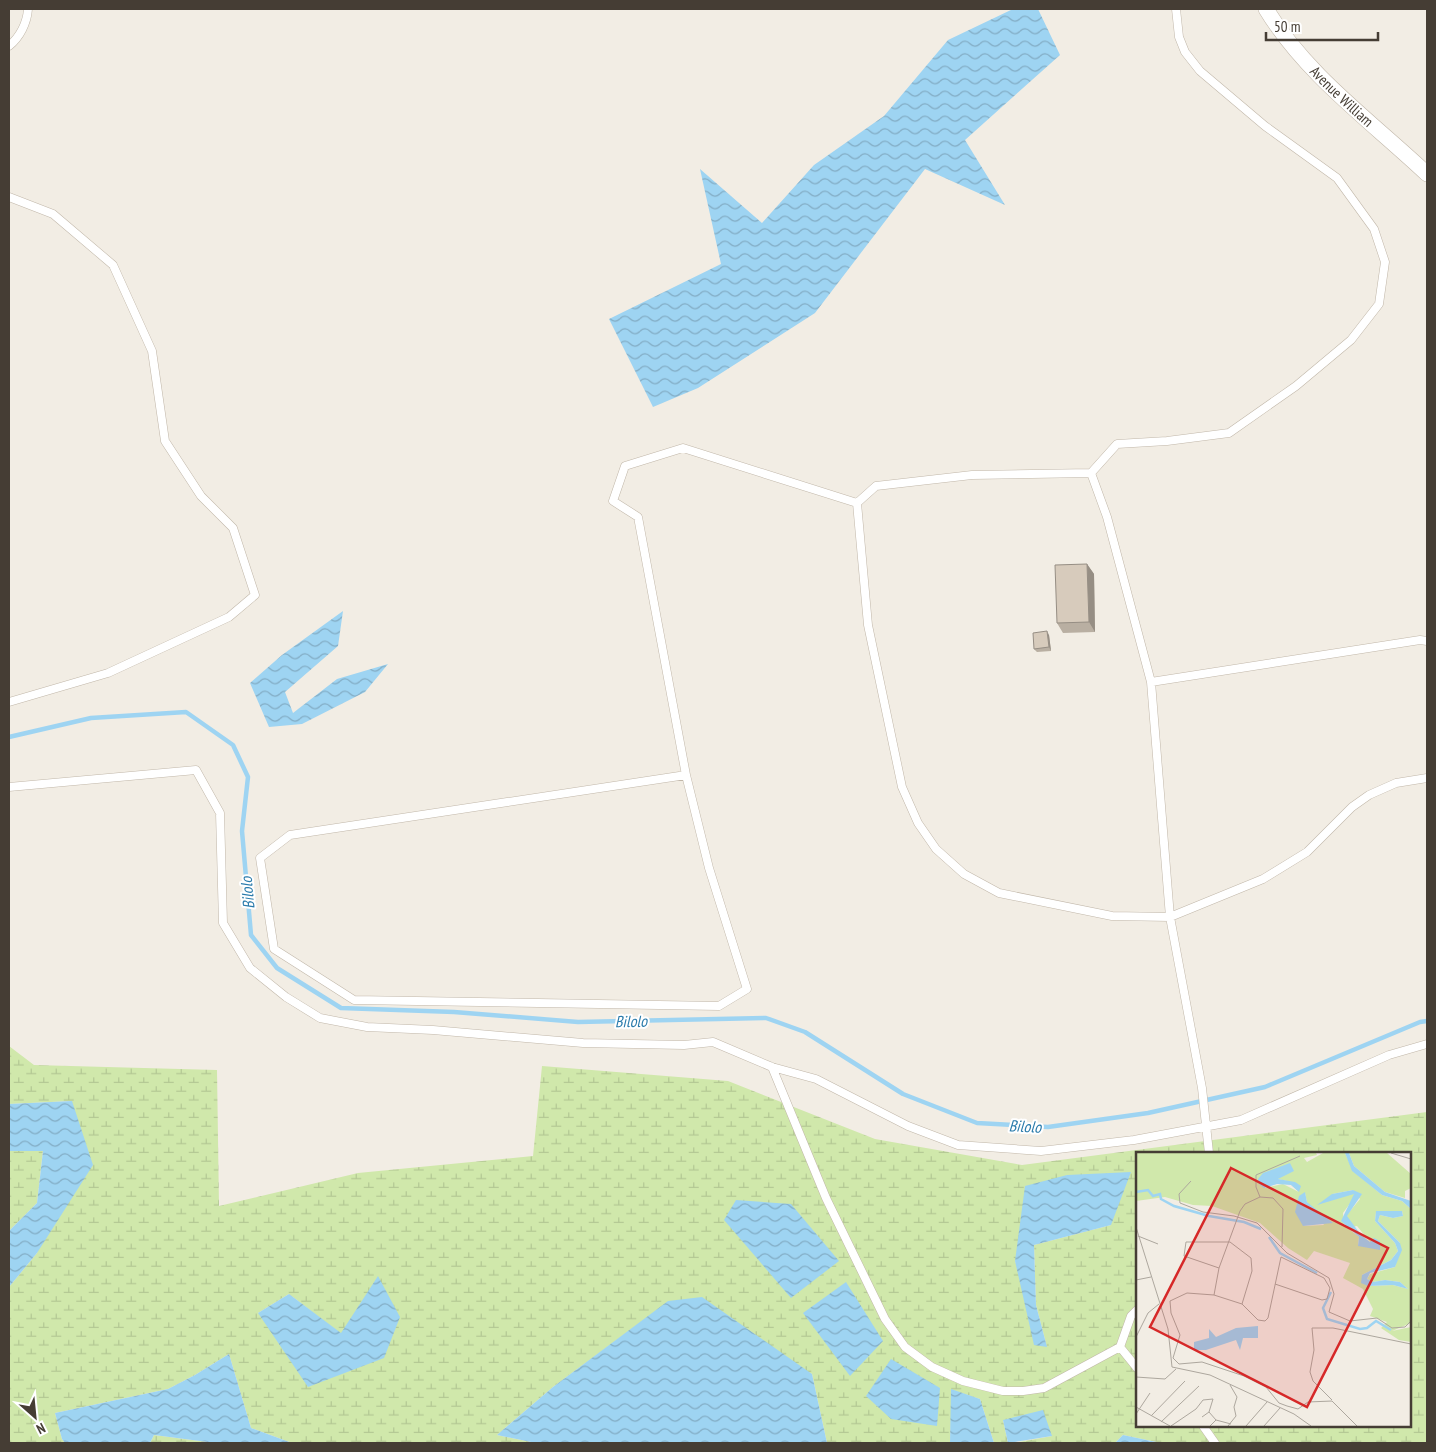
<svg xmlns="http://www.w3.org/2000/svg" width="1436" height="1452" font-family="'PT Sans Narrow',sans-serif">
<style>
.wetland{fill:url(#wetland-marsh);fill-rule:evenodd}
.water{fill:url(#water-waves)}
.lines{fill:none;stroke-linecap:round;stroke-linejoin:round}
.stream{stroke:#9ed4f2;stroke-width:4.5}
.service-casing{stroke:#c1b7a9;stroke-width:9}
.minor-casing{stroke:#c1b7a9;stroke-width:16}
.service{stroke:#fff;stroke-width:8}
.minor{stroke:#fff;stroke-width:15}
.wall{fill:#b9afa2}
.shaded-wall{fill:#968e84}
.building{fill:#d7cbbc;stroke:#968e84}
.labels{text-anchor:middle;stroke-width:4;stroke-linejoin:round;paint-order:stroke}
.street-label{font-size:15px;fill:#453d34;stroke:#fff}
.water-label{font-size:16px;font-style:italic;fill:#2a7bab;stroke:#fff}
.inset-river{fill:none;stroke:#9ed4f2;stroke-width:2.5}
.inset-road{fill:none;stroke:#ada79e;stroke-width:1}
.view{fill:#d62828;fill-opacity:0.15;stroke:#d62828;stroke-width:2.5}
.inset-edge{fill:none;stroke:#453d34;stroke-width:2.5}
</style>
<defs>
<pattern id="wetland-marsh" width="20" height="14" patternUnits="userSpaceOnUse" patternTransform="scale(1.25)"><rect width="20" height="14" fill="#d0e8ab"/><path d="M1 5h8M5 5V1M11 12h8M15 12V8" fill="none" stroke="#b4c894"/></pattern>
<pattern id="water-waves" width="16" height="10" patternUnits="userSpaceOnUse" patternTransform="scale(1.25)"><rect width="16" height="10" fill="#9ed4f2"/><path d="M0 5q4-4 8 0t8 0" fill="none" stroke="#83adc5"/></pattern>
</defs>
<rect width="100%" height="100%" fill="#f2ede4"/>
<path class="wetland" d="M9,1046L34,1065L217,1070L219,1206L358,1173L533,1156L542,1066L728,1081L875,1139L1022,1165L1427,1112V1443H1161L1123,1435L1115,1443H1013L1052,1436L1003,1420L1008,1443H994L980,1399L952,1390L950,1443H827L812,1374L668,1302L553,1387L497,1435L536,1443H292L251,1428L229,1354L195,1375L168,1389L55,1413L62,1439L65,1443H9V1287L37,1253L72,1101L9,1104ZM1137,1153H1410V1426H1137ZM1067,1175L1111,1225L1034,1245L1036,1305L1047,1347L1015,1261ZM289,1294L341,1334L258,1313Z
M43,1150L37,1203L9,1231V1151Z
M154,1435L215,1443H150Z"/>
<path class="water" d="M1013,9H1038L1060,55L965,140L1005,205L925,169L815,313L698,388L653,407L609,319L721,264L700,169L762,223L814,165L884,116L948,40Z
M343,611L338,646L285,692L293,713L337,679L388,664L365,692L302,724L269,727L250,683L282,655Z
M72,1101L93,1165L37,1253L9,1287V1231L37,1203L43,1151H9V1104Z
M1131,1172L1111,1225L1034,1245L1036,1305L1047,1347L1034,1345L1015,1261L1025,1186L1067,1175Z
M736,1200L791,1204L839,1261L791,1298L724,1220Z
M378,1276L400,1317L384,1358L308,1387L258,1313L289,1294L341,1333Z
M846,1282L883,1341L850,1376L803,1313Z
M702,1297L812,1374L827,1443H536L497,1435L553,1387L668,1301Z
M229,1354L251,1428L292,1443H215L154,1435L150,1443H65L62,1439L55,1413L168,1389L195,1375Z
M891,1359L940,1388L937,1426L891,1419L866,1396Z
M951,1389L980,1399L994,1443H950Z
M1043,1410L1052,1436L1008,1443L1003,1420Z
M1123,1435L1161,1443H1115Z"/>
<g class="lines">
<path class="stream" d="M9,737L91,718L186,712L233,745L248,777L242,831L251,935L277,968L341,1008L454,1012L578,1022L766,1018L805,1032L903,1094L977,1123L1048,1127L1148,1113L1265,1087L1420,1022L1427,1021"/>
<defs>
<path id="service" d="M1176,9L1179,37L1185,52L1200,71L1265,126L1337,178L1374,229L1385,262L1379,304L1351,340L1296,386L1229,433L1167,441L1117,444L1091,473L1107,517L1151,682L1170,917L1202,1088L1209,1153
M9,46C20,37 27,23 28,9
M9,197L53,214L113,265L152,351L165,441L201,496L233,528L255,595L229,617L108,673L9,702
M1091,473L972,475L876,486L857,503L868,625L902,787L918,823L936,849L964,874L999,893L1112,916L1170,917L1263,879L1307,852L1352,807L1369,795L1396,783L1427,778
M1151,682L1420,640L1427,641
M686,775L290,835L260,858L274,949L354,1000L719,1006L747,989L709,868L686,775L638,517L613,501L625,466L683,448L857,503
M9,787L196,770L220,813L223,923L250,968L286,997L320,1018L367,1027L433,1030L583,1043L684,1045L713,1042L772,1067L816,1079L908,1126L958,1145L1041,1151L1134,1140L1241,1120L1389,1055L1427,1044
M772,1067L826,1198L885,1319L905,1347L932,1367L963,1381L1003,1391H1023L1044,1388L1120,1347
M1137,1310L1131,1316L1120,1347L1137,1368
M1203,1426L1215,1443"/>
<g id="minor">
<path id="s1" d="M1266,9C1306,75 1372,122 1427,174"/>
</g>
</defs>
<use href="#service" class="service-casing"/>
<use href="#minor" class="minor-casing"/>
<use href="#service" class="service"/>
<use href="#minor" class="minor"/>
</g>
<path class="wall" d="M1087,564L1094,574L1095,632L1063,633L1057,623Z
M1049,635L1051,651L1037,652L1034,649Z"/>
<path class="shaded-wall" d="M1087,564L1094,574L1095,632L1089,622Z
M1047,631L1049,635L1051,651L1049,647Z"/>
<path class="building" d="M1087,564L1089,622L1057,623L1055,565Z
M1047,631L1049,647L1034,649L1033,633Z"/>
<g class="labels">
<g class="street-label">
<text dy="5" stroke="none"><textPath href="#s1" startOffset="116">Avenue William</textPath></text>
</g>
<g class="water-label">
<text transform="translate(247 893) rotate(-95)" y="6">Bilolo</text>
<text transform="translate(631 1021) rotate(-1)" y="6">Bilolo</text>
<text transform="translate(1025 1126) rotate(3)" y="6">Bilolo</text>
</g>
</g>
<g transform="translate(1136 1152)">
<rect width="275" height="275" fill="#f2ede4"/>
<path d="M0,1H180L181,3L168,6L171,10L187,1H209L217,19L246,43L266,49L275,57V171L256,179L275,175V190L263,188L245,176L251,170L234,164L237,157L227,137L207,126L214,111L178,99L171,108L152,96L124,71L76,54L57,53L29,45L0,49ZM154,11L142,27L151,29L163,40L147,32L128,36ZM217,38L224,47L210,64L216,75L221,74L234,90L230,94H222L223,85L208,73L207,61L218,46V41L196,42ZM169,41L171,50L188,73L167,74ZM266,59L267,64L257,66L244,63L242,69L264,91L259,115L234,122L231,127L237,130L249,128L264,130L272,137L257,133L232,134L226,123L255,108L262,99L259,91L239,69L240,60ZM213,1H251L275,22V36L269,39V46L249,40L218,14Z" fill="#d0e8ab" fill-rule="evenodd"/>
<path d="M209,1H213L218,14L249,40L275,49V57L266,49L246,43L216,19ZM154,11L158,19L142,27L159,30L165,34L163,40L155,33L141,32L128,36L123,32L122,27L127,21ZM217,38L226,42L211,64L225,83L234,90L238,86L244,89V98L222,94L223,85L205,69L218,42L181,53L196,42ZM169,40L171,50L197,71L167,74L159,60L163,44ZM240,59H266L267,64L257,66L244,63L242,69L264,91L266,98L259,115L234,121L231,127L237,130L249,128L264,130L272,137L257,133L232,134L225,131L226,123L255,108L262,99L259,91L239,69ZM122,174V186H107L104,198L100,188L70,198H58V190L73,186V177L80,185L100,176Z" fill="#9ed4f2"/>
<path class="inset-river" d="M0,40L12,38L17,44L24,42L25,47L38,54L73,64L108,70L125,77M133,85L144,101L181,121M195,140L187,156L191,167L224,177L231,176L240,169L255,178"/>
<path class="inset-road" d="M255,1L275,7M164,4L120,23V35L124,45L109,52L104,59L83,116L78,143L51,141L34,149L35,161L44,183L37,206L43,212L66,210L108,224L130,235L143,251L151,254L162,257L172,250L196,249L221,274M55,29L43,42L44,51L67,60L98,64L121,71L151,101L193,126L198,142L193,160L214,169L241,166L256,176L269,175L275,169M124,45L137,46L147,57L146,95M0,75L32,177L36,215L74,223L158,262L175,274M2,84L22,92M0,128L15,125M78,143L106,152L116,119L115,106L94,90H50L48,104L83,116M106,152L122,168L129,169L132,166L145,105L188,126L194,136L191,147L186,148L139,132M0,185L12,161L23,152M0,225L29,227L40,217M196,248L177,229L174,220L178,198L176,176H197L275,192M0,255L34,274M0,262L14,241M15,264L49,229M66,265L73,260L80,268M25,270L63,234M35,274L60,257L67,248L77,247L73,260M74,274L80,268L95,272M92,274L100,264L98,255L101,245L94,233M110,274L131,250M128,274L144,256"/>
<path class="view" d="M95,16L252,96L171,255L14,175Z"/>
<rect width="275" height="275" class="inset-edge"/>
</g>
<rect width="1436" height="1452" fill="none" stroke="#453d34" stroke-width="20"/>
<g transform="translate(35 1417) rotate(153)" stroke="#ffffff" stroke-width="4" paint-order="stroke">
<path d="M0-4L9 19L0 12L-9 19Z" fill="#453d34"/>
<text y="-8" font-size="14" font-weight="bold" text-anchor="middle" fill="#453d34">N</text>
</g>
<path d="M1266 32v8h112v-8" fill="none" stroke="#453d34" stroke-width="2.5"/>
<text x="1274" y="32" font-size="15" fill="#453d34" stroke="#ffffff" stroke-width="4" paint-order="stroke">50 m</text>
</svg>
